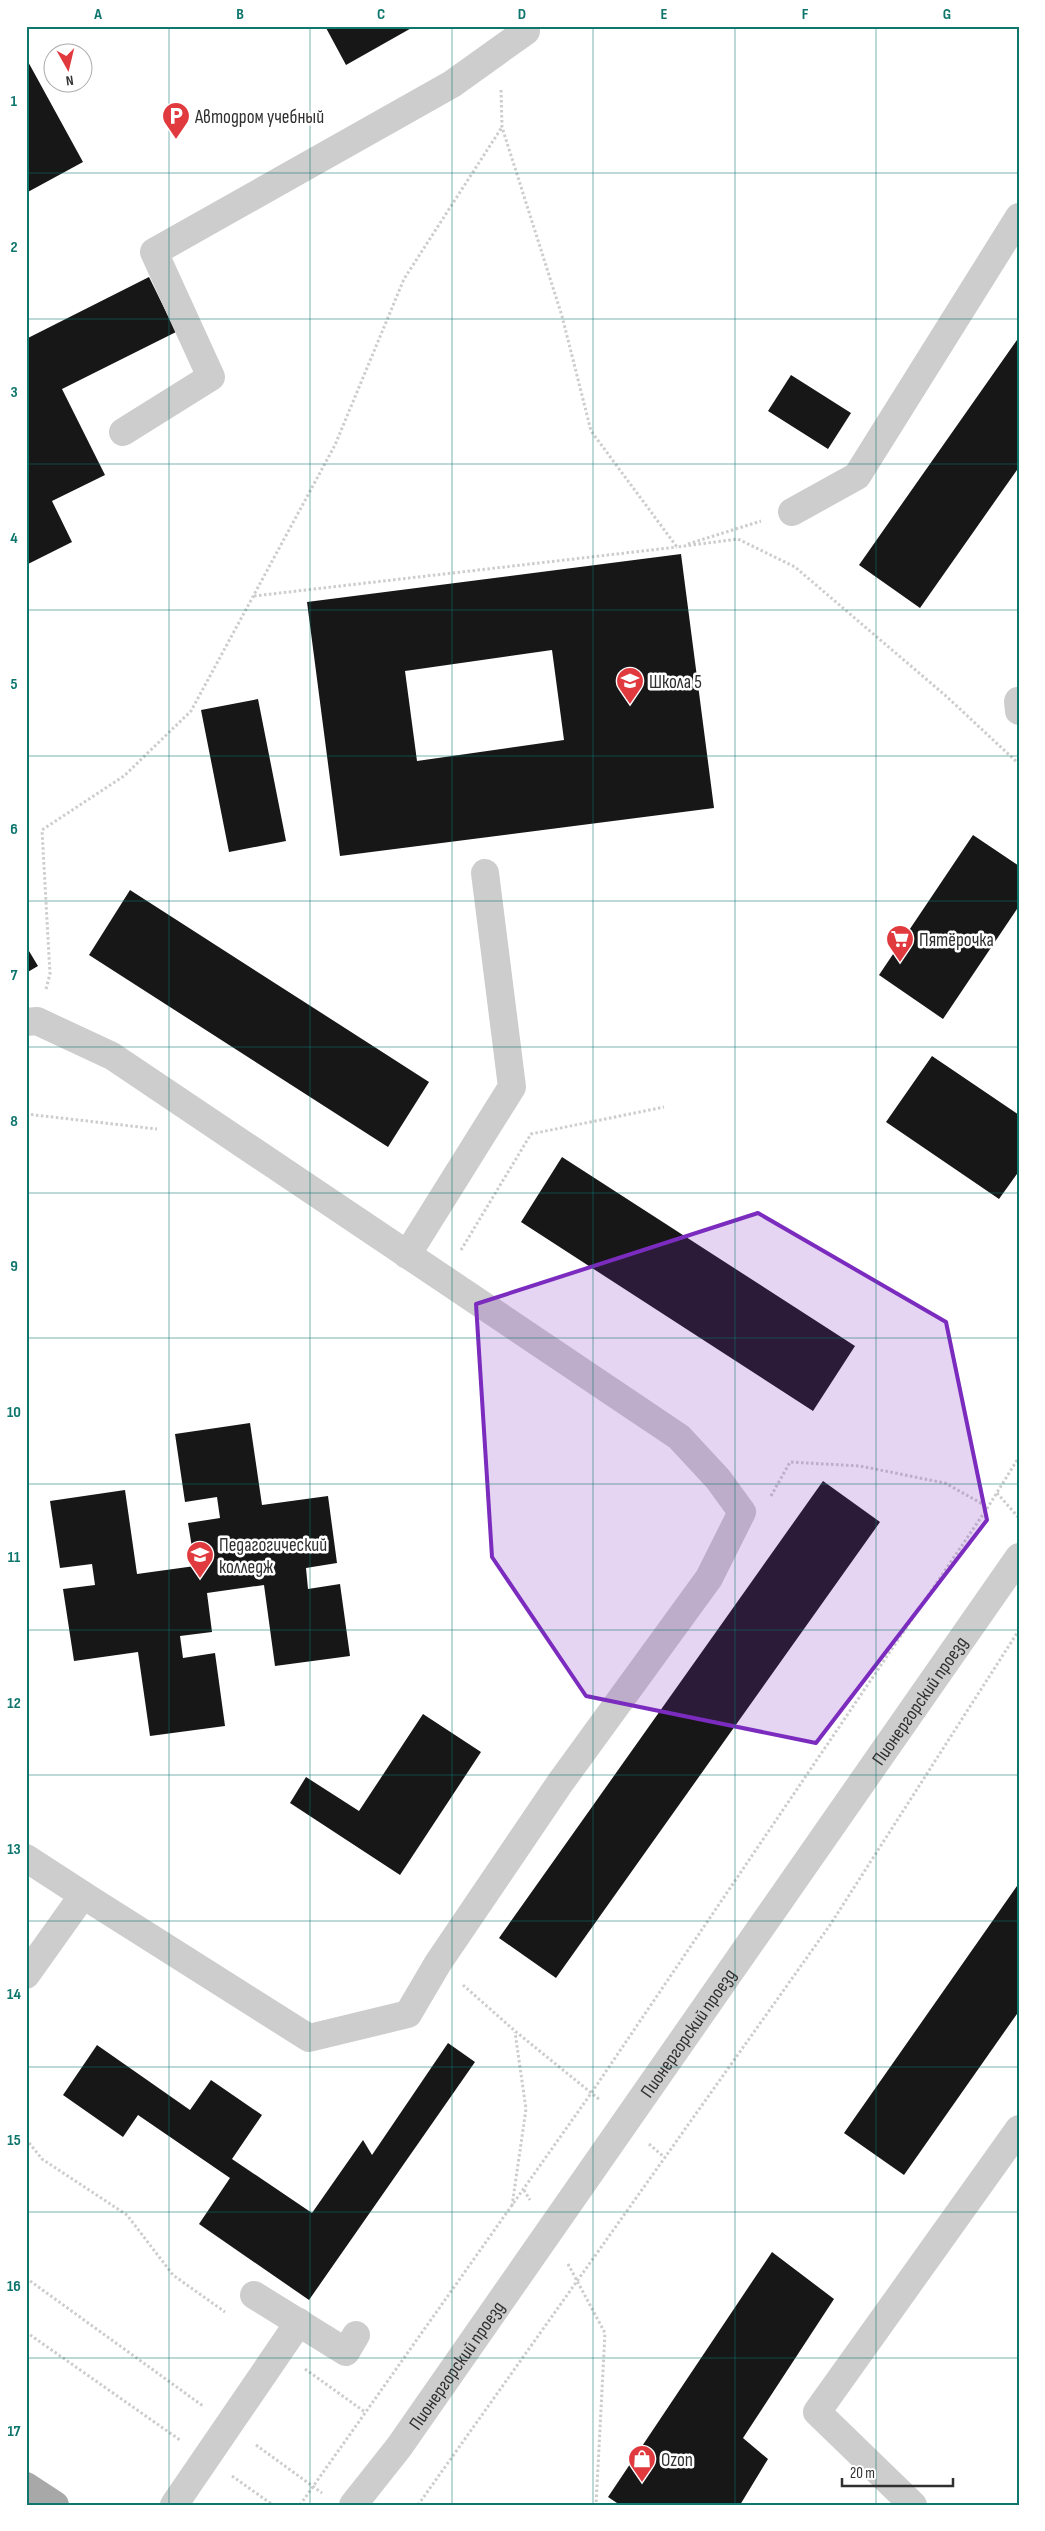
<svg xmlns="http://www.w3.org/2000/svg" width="1045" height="2531" font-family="'Sofia Sans Condensed',sans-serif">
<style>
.building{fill:#171717;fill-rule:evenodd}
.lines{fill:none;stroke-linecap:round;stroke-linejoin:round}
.path{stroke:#cdcdcd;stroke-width:3;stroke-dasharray:2.5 2.5;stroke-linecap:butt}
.minor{stroke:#cdcdcd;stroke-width:28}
.major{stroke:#a8a8a8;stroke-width:28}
.marked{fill:#7b2cbf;fill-opacity:0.2;stroke:#7b2cbf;stroke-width:4;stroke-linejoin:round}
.grid{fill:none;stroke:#0f766e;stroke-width:1;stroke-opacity:0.55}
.labels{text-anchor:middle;stroke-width:5;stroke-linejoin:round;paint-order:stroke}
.poi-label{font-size:19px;fill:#303030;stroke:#fff;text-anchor:start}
.street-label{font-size:19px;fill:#303030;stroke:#fff}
.neatline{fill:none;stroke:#0f766e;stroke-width:2}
.grid-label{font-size:16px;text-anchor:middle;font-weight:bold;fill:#0f766e}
</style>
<rect width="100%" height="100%" fill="#fff"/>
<path class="building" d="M325,26H415L346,65Z
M26,58L83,162L26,193Z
M149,277L176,332L62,389L105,475L52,501L72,542L26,565V339Z
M1019,337V467L920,608L859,565Z
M791,375L851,413L828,449L768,411Z
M681,554L714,808L340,856L307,602ZM552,650L564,740L417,761L405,671Z
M258,699L286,841L229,852L201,710Z
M973,835L1019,866V906L943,1019L879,975Z
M130,890L429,1082L388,1147L89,955Z
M26,946L38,966L26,973Z
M932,1056L1019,1115V1171L999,1199L886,1122Z
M562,1157L855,1346L813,1411L521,1222Z
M250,1423L262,1505L328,1496L337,1563L306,1568L308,1589L340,1584L350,1656L275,1666L264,1585L207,1593L212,1632L180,1636L183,1658L215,1653L225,1726L150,1736L138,1652L74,1661L63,1589L95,1585L92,1564L60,1568L50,1501L125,1490L137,1574L195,1566L188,1523L220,1518L217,1497L185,1502L175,1434Z
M823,1481L880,1522L556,1978L499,1938Z
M423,1714L481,1752L400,1875L290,1803L306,1777L359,1811Z
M1019,1883V2011L904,2175L844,2133Z
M448,2043L475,2062L309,2300L199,2224L230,2178L138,2115L123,2137L63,2095L97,2045L190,2110L211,2080L262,2115L232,2159L312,2213L363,2140L372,2155Z
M772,2252L834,2299L743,2438L768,2459L740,2505H620L608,2497Z"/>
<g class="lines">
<path class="path" d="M501,90L502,127L562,316L591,431L677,547L738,539L795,567L946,696L1019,764
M688,544L761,521
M254,596L677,547
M46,989L50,974L42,830L124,776L191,711L335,445L404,279L502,127
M26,1114L157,1129
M461,1250L531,1134L664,1107
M997,1493L1019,1518
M771,1496L790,1462L860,1466L945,1483L988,1507
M463,1985L515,2031L600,2100
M26,2139L42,2159L127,2215L173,2275L225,2312
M649,2144L664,2157
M524,2190L530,2200
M512,2206L526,2109L515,2032
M568,2264L605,2333L596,2505
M26,2278L203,2406
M26,2332L180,2440
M305,2369L365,2412
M256,2445L322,2493
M232,2476L273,2505
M300,2505L592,2092L988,1507L1019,1457
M418,2505L830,1925L1019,1630"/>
<g class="minor">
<path d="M123,432L211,377L154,252L452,84L526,31"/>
<path d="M792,512L857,476L1019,217"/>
<path d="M1018,701L1019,711"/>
<path d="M26,1022L37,1021L112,1056L679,1437L718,1479L742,1512L709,1578L560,1783L438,1963L408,2014L309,2038L83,1895"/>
<path d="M407,1255L512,1087L485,873"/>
<path d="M26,1858L83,1895L26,1975"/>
<path d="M254,2295L346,2352L356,2335"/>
<path d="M174,2505L299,2322"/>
<path id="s1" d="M353,2505L399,2447L1019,1557"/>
<path d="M913,2505L817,2412L1019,2129"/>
</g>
<path class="major" d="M26,2486L55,2505"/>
</g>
<path class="marked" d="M758,1213L946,1322L987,1520L816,1743L586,1696L492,1557L476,1304Z"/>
<path class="grid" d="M169,26V2505M310,26V2505M452,26V2505M593,26V2505M735,26V2505M876,26V2505M26,173H1019M26,319H1019M26,464H1019M26,610H1019M26,756H1019M26,901H1019M26,1047H1019M26,1193H1019M26,1338H1019M26,1484H1019M26,1630H1019M26,1775H1019M26,1921H1019M26,2067H1019M26,2212H1019M26,2358H1019"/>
<defs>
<symbol id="parking-pin" viewBox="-11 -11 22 30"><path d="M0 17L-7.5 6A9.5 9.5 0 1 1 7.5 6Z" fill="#e0393e" stroke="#fff"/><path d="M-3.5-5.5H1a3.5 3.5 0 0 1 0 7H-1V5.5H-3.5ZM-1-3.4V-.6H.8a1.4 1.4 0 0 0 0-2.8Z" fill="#fff"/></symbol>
<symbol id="school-pin" viewBox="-11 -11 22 30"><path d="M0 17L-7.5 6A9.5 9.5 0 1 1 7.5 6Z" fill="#e0393e" stroke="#fff"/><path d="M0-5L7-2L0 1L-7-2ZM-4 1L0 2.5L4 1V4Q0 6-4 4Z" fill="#fff"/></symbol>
<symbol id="supermarket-pin" viewBox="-11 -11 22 30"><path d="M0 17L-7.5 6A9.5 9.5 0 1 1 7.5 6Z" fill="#e0393e" stroke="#fff"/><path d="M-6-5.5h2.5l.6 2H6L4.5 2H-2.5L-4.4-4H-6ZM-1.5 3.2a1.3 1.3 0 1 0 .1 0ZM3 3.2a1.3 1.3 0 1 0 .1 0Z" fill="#fff"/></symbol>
<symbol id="university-pin" viewBox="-11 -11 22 30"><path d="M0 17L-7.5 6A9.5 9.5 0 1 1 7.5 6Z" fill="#e0393e" stroke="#fff"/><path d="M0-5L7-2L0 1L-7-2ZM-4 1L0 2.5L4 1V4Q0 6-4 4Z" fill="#fff"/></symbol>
<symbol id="shop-pin" viewBox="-11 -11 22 30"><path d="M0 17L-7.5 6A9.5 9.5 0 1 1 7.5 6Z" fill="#e0393e" stroke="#fff"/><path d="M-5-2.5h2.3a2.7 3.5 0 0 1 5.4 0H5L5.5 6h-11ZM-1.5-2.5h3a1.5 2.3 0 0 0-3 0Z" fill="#fff"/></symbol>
</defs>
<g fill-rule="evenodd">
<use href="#parking-pin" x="160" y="100" width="32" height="43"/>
<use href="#school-pin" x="614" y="665" width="32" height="43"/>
<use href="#supermarket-pin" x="884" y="923" width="32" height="43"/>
<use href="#university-pin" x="184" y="1539" width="32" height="43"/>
<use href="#shop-pin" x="626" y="2443" width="32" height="43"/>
</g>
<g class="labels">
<g class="poi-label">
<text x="195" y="123">Автодром учебный</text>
<text x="649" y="688">Школа 5</text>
<text x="919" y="946">Пятёрочка</text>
<text x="219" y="1551">Педагогический<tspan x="219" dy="22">колледж</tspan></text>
<text x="661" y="2466">Ozon</text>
</g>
<g class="street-label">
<text dy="7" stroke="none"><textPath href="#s1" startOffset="984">Пионергорский проезд</textPath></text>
<text dy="7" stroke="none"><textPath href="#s1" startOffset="579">Пионергорский проезд</textPath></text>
<text dy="7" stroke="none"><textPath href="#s1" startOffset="174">Пионергорский проезд</textPath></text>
</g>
</g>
<rect width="1045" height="2531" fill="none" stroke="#ffffff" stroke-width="55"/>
<g transform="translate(68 68) rotate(172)"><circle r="24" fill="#ffffff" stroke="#acacac"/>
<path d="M0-4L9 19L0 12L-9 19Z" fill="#e0393e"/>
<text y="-8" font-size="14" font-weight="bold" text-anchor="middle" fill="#303030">N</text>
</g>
<path d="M842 2478v8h111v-8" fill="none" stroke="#303030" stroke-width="2.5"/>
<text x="850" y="2478" font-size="15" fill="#303030" stroke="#ffffff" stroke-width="4" paint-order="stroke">20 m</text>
<rect x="28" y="28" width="990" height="2476" class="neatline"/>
<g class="grid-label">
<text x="98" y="19">A</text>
<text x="240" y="19">B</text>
<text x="381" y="19">C</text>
<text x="522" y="19">D</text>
<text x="664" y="19">E</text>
<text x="805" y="19">F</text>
<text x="947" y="19">G</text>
<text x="14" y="106">1</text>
<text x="14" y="252">2</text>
<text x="14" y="397">3</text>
<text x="14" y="543">4</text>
<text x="14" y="689">5</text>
<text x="14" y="834">6</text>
<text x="14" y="980">7</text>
<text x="14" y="1126">8</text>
<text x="14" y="1271">9</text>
<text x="14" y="1417">10</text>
<text x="14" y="1562">11</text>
<text x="14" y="1708">12</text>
<text x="14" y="1854">13</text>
<text x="14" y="1999">14</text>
<text x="14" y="2145">15</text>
<text x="14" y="2291">16</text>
<text x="14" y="2436">17</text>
</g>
</svg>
